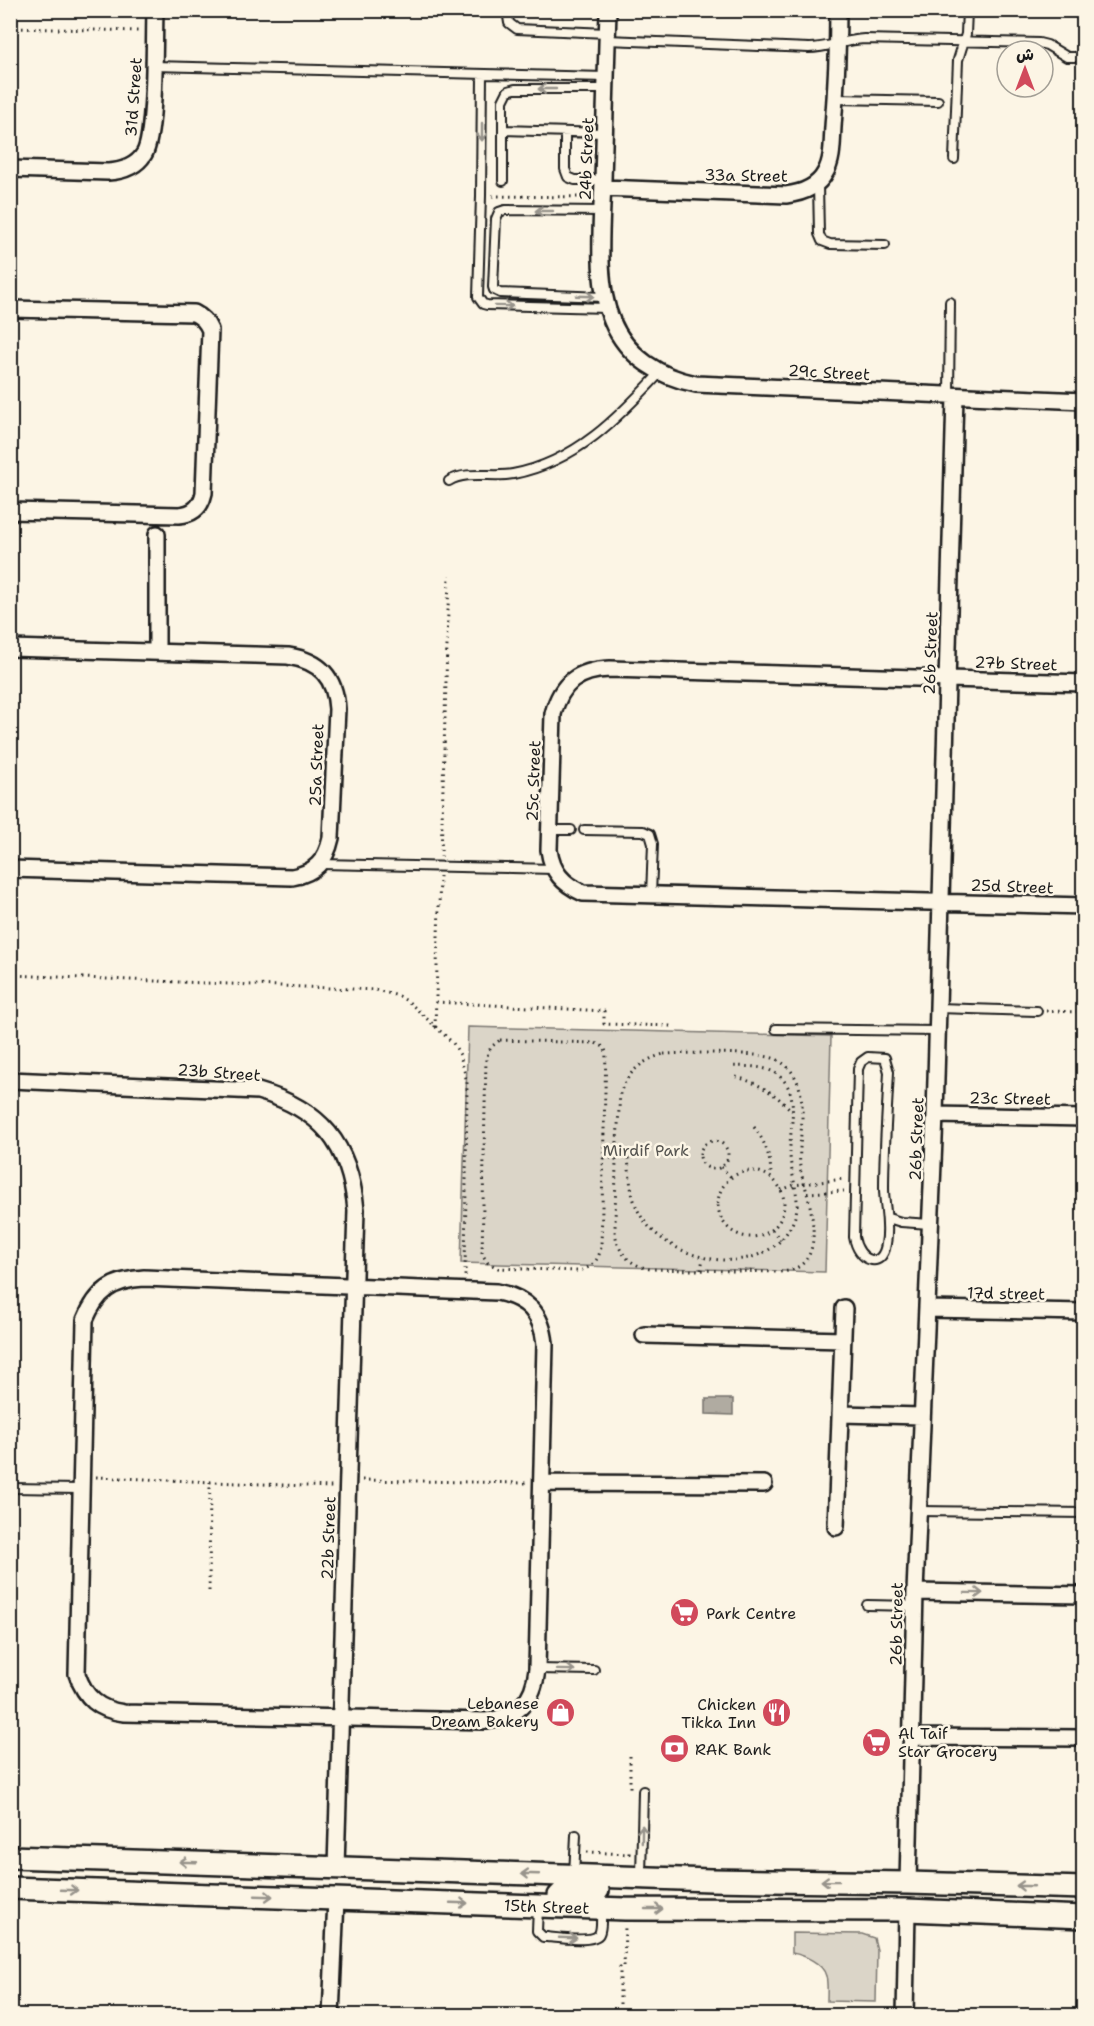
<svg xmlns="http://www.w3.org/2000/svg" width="1094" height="2026" font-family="'Shantell Sans','Playpen Sans Arabic',sans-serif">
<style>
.green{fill:#dbd5c8;stroke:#7c7872;stroke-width:1.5}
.water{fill:#b0aba1;stroke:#75726c;stroke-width:1.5}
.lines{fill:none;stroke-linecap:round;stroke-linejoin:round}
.lane-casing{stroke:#1c1c1c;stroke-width:12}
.street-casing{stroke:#1c1c1c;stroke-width:20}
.secondary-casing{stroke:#1c1c1c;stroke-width:26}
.path{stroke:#1c1c1c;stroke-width:3;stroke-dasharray:1.5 4.5;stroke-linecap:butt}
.lane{stroke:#fcf5e5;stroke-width:8}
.street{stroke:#fcf5e5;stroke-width:15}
.secondary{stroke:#fcf5e5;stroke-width:21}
.oneway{stroke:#97938b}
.labels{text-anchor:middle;stroke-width:5;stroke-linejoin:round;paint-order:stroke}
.street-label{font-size:16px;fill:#1c1c1c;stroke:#fcf5e5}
.park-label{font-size:16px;fill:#555450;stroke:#fcf5e5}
.poi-label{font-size:16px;fill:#1c1c1c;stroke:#fcf5e5;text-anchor:start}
</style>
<rect width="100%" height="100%" fill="#fcf5e5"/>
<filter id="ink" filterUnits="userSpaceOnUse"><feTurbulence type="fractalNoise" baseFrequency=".0167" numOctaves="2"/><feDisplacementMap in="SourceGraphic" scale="12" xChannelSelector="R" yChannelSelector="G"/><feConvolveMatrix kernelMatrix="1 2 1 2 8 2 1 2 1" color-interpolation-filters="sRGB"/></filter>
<g filter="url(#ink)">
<path class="green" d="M468,1027L831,1036L825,1272L461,1263Z
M792,1933L862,1934L874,1938L877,1950L876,2002L827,2001C827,1993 828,1984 826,1976C823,1963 804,1955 792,1953Z"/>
<path class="water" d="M706,1399H733V1415L706,1414Z"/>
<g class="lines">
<defs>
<path id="lane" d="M507,10L509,23L517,29L607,33
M607,40L809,48C828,48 845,40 864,39L1039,43L1047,45L1067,57H1084
M153,66L606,77
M482,74L481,196L478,297L483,304L487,305L607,308
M835,99L938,101
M503,130L605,133
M565,132V169L568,177L575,180H603
M954,159L958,60L966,34L967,10
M503,181V101L508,91L515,89H606
M818,184L819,234L822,241L830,244L885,245
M602,211L505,210L499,212L496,219L493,287L494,290L500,293L604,297
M949,396L950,302
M449,481C467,470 493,478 513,474C576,462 619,417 660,373
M550,830H571
M584,830L643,831L650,834L653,844L651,895
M321,864L554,869
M938,1008L1037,1011
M776,1029L937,1031
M868,1057L885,1058L889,1072C887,1110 884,1149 884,1188C884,1207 890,1224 886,1244C882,1271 858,1261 854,1237L858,1069L861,1062Z
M888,1218L901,1222L930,1224
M10,1488L80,1489
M918,1511L1084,1513
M867,1605L915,1606
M537,1669L594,1670
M574,1875L576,1835
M641,1876L643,1791
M538,1907L537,1931L543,1937H547C557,1938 594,1943 599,1934C602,1929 601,1917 601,1911"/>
<path id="street" d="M608,10C606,67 605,124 603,180C602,223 595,281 612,321C627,357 660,377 696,384L1084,401
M10,169L108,172C122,171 136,167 144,154C156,135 154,38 155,10
M603,188L786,195C802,193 817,188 825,173C833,160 832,142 833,127C836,89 838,50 838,10
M10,309L194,313C202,317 206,321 210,330L204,493C201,507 193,514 179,515L10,511
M10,648L288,656C320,661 335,677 337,709L331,838C326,861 315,873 292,877L10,869
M157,652V534
M1084,683L610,669C578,670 561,683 553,714L549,850C552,872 563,884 583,893L1084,906
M10,1080L258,1091C321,1109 350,1144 356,1210L336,1867
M935,1115L1084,1118
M144,1278L497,1292C527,1298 542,1313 545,1344L537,1669C534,1701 518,1717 486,1721L124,1713C99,1710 85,1698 77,1674L85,1320C97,1291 112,1280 144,1278Z
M927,1309L1084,1312
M644,1335L843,1340
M840,1414L922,1416
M543,1483L764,1484
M836,1527L844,1308
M915,1592L1084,1595
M912,1737L1084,1738
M908,1883L915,1592L935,1115L955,396
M331,2016L336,1899
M905,2016L907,1910"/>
<g id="secondary">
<path d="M10,1857L711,1880L908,1883L1084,1888"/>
<path id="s1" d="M10,1888L625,1909L907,1910L1084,1917"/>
<path d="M561,1906L559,1896L565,1890H598"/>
</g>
</defs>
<use href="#lane" class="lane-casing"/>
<use href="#street" class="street-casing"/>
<use href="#secondary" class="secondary-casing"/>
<path class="path" d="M10,28L141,31
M492,196L587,197
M441,857L449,575
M10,975L376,990L399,996L410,1003L453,1043L460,1055L467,1082L465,1278
M436,1002L604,1011V1024L671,1026
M1046,1011L1084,1012
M435,1027L440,876
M500,1040L595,1043L604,1047L606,1052L601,1247C599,1260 592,1268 578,1271L498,1268L488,1263L482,1254L486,1058L491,1047Z
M664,1054C687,1053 761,1051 778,1060C816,1082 797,1132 800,1167C801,1176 805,1184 807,1193C815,1224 823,1271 778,1272L650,1269C629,1265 617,1252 615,1231L616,1158L620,1093C628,1072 642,1060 664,1054Z
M736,1077C759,1083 776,1094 792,1111
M754,1127C766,1143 771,1158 771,1177
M700 1155a14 14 0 1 1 28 0a14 14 0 1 1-28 0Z
M604,1158H628C630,1178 630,1198 641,1216C666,1258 744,1278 781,1240C789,1231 796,1219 797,1207C798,1190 790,1171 790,1153C789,1130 799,1101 785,1082C771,1064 750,1067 730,1066
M721,1167L731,1177
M718 1204a33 33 0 1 1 66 0a33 33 0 1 1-66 0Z
M781,1190L794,1185L844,1179
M807,1193L844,1191
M772,1230L781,1240
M701,1270L703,1258
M96,1477L332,1487
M362,1480L526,1483
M209,1591L210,1482
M630,1756V1790
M587,1852L629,1854V1851
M620,2016V1967H624L625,1926"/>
<use href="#lane" class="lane"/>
<use href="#street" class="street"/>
<use href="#secondary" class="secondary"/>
</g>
<defs><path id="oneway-shaft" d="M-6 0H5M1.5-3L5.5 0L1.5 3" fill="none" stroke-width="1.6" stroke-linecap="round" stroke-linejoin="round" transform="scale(1.5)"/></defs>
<g class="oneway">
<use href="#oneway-shaft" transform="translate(547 89) rotate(180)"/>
<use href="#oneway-shaft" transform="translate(482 132) rotate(90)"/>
<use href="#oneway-shaft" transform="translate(544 211) rotate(-180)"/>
<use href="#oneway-shaft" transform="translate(585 296) rotate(2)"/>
<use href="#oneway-shaft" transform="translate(504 306) rotate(1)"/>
<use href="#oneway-shaft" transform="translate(974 1593) rotate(1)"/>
<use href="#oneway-shaft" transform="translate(566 1670) rotate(1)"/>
<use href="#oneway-shaft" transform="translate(642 1834) rotate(-89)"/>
<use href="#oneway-shaft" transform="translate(188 1862) rotate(-178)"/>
<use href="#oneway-shaft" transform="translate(530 1874) rotate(-178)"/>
<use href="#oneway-shaft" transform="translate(830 1881) rotate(-179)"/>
<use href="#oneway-shaft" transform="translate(1025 1886) rotate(-178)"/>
<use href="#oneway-shaft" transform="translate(69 1890) rotate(2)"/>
<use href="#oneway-shaft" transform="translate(264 1896) rotate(2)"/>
<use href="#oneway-shaft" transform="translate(459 1903) rotate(2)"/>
<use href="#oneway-shaft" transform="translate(654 1909)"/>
<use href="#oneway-shaft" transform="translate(568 1938) rotate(2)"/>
</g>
</g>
<defs>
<symbol id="supermarket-disc" viewBox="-11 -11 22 22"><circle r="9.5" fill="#d1495b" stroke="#fcf5e5"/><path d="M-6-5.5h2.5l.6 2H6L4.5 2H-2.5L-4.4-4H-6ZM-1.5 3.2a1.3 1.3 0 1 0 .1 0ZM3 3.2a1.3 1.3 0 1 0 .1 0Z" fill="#fff"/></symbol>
<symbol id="shop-disc" viewBox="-11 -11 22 22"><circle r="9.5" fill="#d1495b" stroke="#fcf5e5"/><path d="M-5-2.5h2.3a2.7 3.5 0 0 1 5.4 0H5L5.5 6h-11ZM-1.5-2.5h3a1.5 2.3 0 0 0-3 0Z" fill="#fff"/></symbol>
<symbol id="restaurant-disc" viewBox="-11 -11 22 22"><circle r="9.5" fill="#d1495b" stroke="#fcf5e5"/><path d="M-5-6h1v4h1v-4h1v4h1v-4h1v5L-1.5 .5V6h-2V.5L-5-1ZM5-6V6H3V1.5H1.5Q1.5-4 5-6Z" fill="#fff"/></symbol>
<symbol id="bank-disc" viewBox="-11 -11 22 22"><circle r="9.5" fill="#d1495b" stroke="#fcf5e5"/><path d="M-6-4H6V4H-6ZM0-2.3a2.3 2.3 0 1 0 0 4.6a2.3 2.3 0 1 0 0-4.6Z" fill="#fff"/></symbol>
</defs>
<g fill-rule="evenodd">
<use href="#supermarket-disc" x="668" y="1596" width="33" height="33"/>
<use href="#shop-disc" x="544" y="1696" width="33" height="33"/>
<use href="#restaurant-disc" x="760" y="1696" width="33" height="33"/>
<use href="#supermarket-disc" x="860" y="1726" width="33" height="33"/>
<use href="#bank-disc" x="658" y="1732" width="33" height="33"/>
</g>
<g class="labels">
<g class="street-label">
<text transform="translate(133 97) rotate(-86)" y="6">31d Street</text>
<text transform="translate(586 159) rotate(-88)" y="6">24b Street</text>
<text transform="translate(746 175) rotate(1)" y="6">33a Street</text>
<text transform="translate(829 372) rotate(3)" y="6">29c Street</text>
<text transform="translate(930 653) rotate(-88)" y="6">26b Street</text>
<text transform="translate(1016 663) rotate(2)" y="6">27b Street</text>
<text transform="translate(316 765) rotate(-88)" y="6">25a Street</text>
<text transform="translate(533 781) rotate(-88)" y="6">25c Street</text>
<text transform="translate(1012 886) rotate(2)" y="6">25d Street</text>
<text transform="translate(219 1072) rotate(4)" y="6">23b Street</text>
<text transform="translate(1010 1098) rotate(1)" y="6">23c Street</text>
<text transform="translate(916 1139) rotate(-88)" y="6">26b Street</text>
<text transform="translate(1006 1293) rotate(1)" y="6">17d street</text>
<text transform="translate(328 1538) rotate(-88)" y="6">22b Street</text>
<text transform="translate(896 1624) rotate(-89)" y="6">26b Street</text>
<text dy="6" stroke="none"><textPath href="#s1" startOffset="537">15th Street</textPath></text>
</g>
<g class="park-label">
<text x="646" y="1156">Mirdif Park</text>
</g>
<g class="poi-label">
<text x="706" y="1619">Park Centre</text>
<text x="539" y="1709" text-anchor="end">Lebanese<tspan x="539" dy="18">Dream Bakery</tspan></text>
<text x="756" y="1710" text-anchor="end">Chicken<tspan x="756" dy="18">Tikka Inn</tspan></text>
<text x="898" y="1739">Al Taif<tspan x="898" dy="18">Star Grocery</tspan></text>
<text x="695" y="1755">RAK Bank</text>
</g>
</g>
<rect width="1094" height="2026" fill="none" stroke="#fcf5e5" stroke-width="36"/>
<rect x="18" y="18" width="1058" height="1990" fill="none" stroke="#1c1c1c" stroke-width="2" filter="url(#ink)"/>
<g transform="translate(1025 69)"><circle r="28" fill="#fcf5e5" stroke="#a29e95" stroke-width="1.5"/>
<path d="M0-4.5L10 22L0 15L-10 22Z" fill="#d1495b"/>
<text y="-9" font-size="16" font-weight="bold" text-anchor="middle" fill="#1c1c1c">ش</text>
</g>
</svg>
